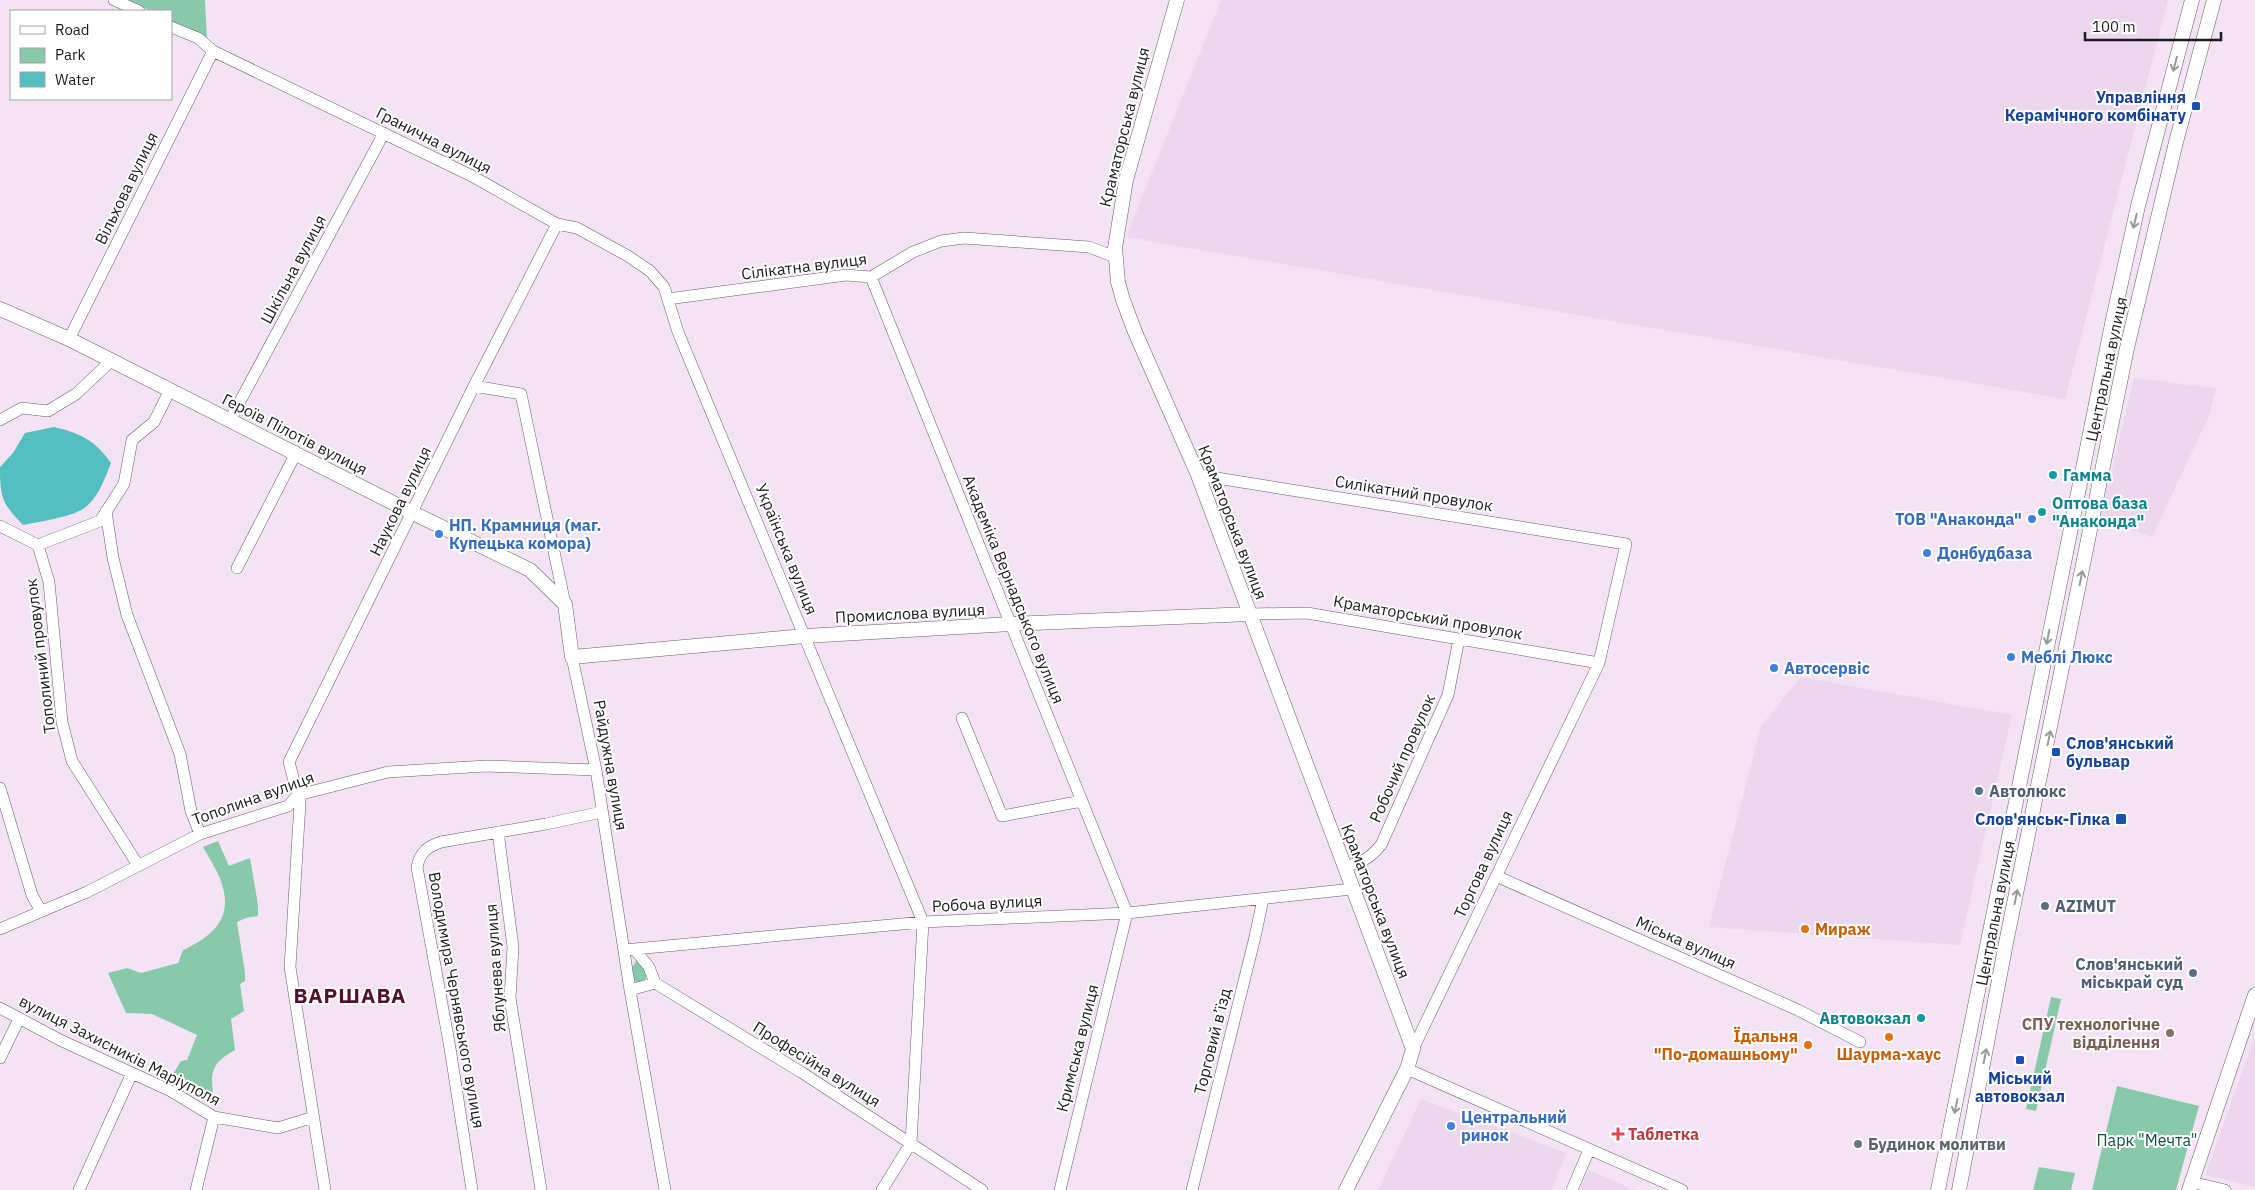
<svg xmlns="http://www.w3.org/2000/svg" width="2255" height="1190" font-family="'IBM Plex Sans',sans-serif">
<style>
.built{fill:#edd7ef}
.green{fill:#89c9ab}
.water{fill:#54bec0}
.lines{fill:none;stroke-linecap:round;stroke-linejoin:round}
.minor-casing{stroke:#6a5b6b;stroke-width:12}
.tertiary-casing{stroke:#6a5b6b;stroke-width:15}
.minor{stroke:#fff;stroke-width:11}
.tertiary{stroke:#fff;stroke-width:14}
.oneway{stroke:#9a989a}
.transit-dot{fill:#1a4fb4;stroke:#fff;stroke-width:2}
.culture-dot{fill:#0f9aa8;stroke:#fff;stroke-width:2}
.shop-dot{fill:#3f7fe0;stroke:#fff;stroke-width:2}
.service-dot{fill:#5c6f8a;stroke:#fff;stroke-width:2}
.food-dot{fill:#e8710a;stroke:#fff;stroke-width:2}
.education-dot{fill:#8d6e63;stroke:#fff;stroke-width:2}
.health-dot{fill:#e0444e;stroke:#fff;stroke-width:2}
.worship-dot{fill:#6b7280;stroke:#fff;stroke-width:2}
.labels{text-anchor:middle;stroke-width:4;stroke-linejoin:round;paint-order:stroke}
.transit-label{font-size:16px;font-weight:bold;fill:#164399;stroke:#fff;text-anchor:end}
.street-label{font-size:16px;fill:#1e191f;stroke:#fff}
.culture-label{font-size:16px;font-weight:bold;fill:#0d838f;stroke:#fff;text-anchor:start}
.shop-label{font-size:16px;font-weight:bold;fill:#366cbe;stroke:#fff;text-anchor:start}
.service-label{font-size:16px;font-weight:bold;fill:#4e5e75;stroke:#fff;text-anchor:start}
.food-label{font-size:16px;font-weight:bold;fill:#c56008;stroke:#fff;text-anchor:start}
.education-label{font-size:16px;font-weight:bold;fill:#785e54;stroke:#fff;text-anchor:end}
.health-label{font-size:16px;font-weight:bold;fill:#be3a42;stroke:#fff;text-anchor:start}
.park-label{font-size:16px;fill:#0f5139;stroke:#fff}
.worship-label{font-size:16px;font-weight:bold;fill:#5b616d;stroke:#fff;text-anchor:start}
.district-label{font-size:21px;font-weight:bold;letter-spacing:1px;fill:#541028;stroke:#fff}
</style>
<rect width="100%" height="100%" fill="#f3e3f4"/>
<path class="built" d="M1221,0H2168L2065,399L1126,237Z
M2134,378L2216,388L2209,416L2152,537L2100,519Z
M1801,677L2012,715L1960,945L1709,927L1761,726Z
M2255,1036V1187L2205,1175Z
M1421,1099L1566,1153L1552,1190H1378Z
M1589,1170L1634,1190H1580Z"/>
<path class="green" d="M128,0H205L207,40L171,22V11H151Z
M218,841L229,866L250,858L258,905V916L246,918L237,922L245,973V981L240,984L244,1011L231,1019L235,1050C214,1062 210,1069 213,1093L210,1097L173,1074L181,1061L187,1060L197,1035L152,1014L126,1013L108,973L127,968L141,973L178,963L183,950C209,938 232,921 223,888C220,874 210,860 203,847Z
M636,961L642,963L647,968L646,980L638,984L634,979L632,968Z
M2051,997L2061,999L2036,1111L2026,1109Z
M2117,1086L2199,1106L2176,1190H2092Z
M2039,1167L2075,1173L2071,1190H2033Z"/>
<path class="water" d="M54,427C80,433 95,440 111,463C105,478 98,499 83,509C70,517 39,522 23,525C2,503 0,498 0,467L13,453L25,433Z"/>
<g class="lines">
<defs>
<path id="minor" d="M114,0L139,11
M171,27L198,38L213,51L472,176L557,224L577,228L628,256L650,271L664,287L678,332L923,922L911,1143L882,1190
M871,277L1127,913L1060,1190
M668,299L846,275L871,277L913,252L941,241L964,238L1089,247L1115,257
M69,339L213,51
M474,386L521,394L565,604
M0,420L22,408L48,411L76,394L111,361
M230,420L384,133
M1198,475L1626,544L1599,663L1413,1049
M106,511L113,558L127,615L180,754L191,811L200,834
M0,526L38,545L100,521L124,484L132,440L154,422L170,390
M38,545L49,582L62,722L72,761L138,865
M237,568L296,453
M1250,614L1307,613L1599,663
M572,657L596,770L630,990L665,1190
M962,718L1002,816L1082,801
M0,788L32,895L41,911
M498,832L513,947L510,998L541,1190
M1344,866C1361,864 1370,858 1381,845L1448,695L1459,639
M1496,876L1798,1010L1860,1042
M0,929L87,892L200,834L288,806L298,795L388,772L486,766L596,770
M624,950L923,922L1127,913L1352,889
M635,950L649,967L655,983
M630,990L655,983L801,1072L982,1190
M0,1008L60,1040L171,1091L214,1117L278,1128L314,1117
M0,1058L19,1019
M1407,1069L1682,1190
M2191,1182L2225,1190
M79,1190L132,1073
M196,1190L214,1117
M325,1190L290,967L300,803L289,762L474,386L557,224
M472,1190L450,1048L417,867C420,852 427,847 441,842L546,824L602,812
M1192,1190L1255,937L1263,899
M1572,1190L1589,1150"/>
<path id="tertiary" d="M1177,0L1126,180L1115,248L1118,282L1123,300L1135,332L1198,475L1413,1049L1407,1069L1346,1190
M0,309L69,339L413,513L530,570L565,604L572,657L805,636L1011,624L1250,614
M1938,1190L2113,319L2138,206L2192,0
M1959,1190L2006,943L2127,348L2176,142L2214,0
M2189,1190L2255,995"/>
</defs>
<use href="#minor" class="minor-casing"/>
<use href="#tertiary" class="tertiary-casing"/>
<use href="#minor" class="minor"/>
<use href="#tertiary" class="tertiary"/>
</g>
<defs><path id="oneway-shaft" d="M-6 0H5M1.5-3L5.5 0L1.5 3" fill="none" stroke-width="1.6" stroke-linecap="round" stroke-linejoin="round" transform="scale(1.25)"/></defs>
<g class="oneway">
<use href="#oneway-shaft" transform="translate(2175 64) rotate(105)"/>
<use href="#oneway-shaft" transform="translate(2135 221) rotate(103)"/>
<use href="#oneway-shaft" transform="translate(2081 578) rotate(-79)"/>
<use href="#oneway-shaft" transform="translate(2048 637) rotate(101)"/>
<use href="#oneway-shaft" transform="translate(2049 738) rotate(-78)"/>
<use href="#oneway-shaft" transform="translate(2016 897) rotate(-78)"/>
<use href="#oneway-shaft" transform="translate(1985 1056) rotate(-79)"/>
<use href="#oneway-shaft" transform="translate(1956 1106) rotate(102)"/>
</g>
<g class="transit-dot">
<rect x="2191" y="101" width="10" height="10" rx="2.5"/>
<rect x="2051" y="747" width="10" height="10" rx="2.5"/>
<rect x="2115" y="813" width="12" height="12" rx="2.5"/>
<rect x="2015" y="1055" width="10" height="10" rx="2.5"/>
</g>
<g class="culture-dot">
<circle cx="2053" cy="475" r="5"/>
<circle cx="2042" cy="512" r="5"/>
<circle cx="1921" cy="1018" r="5"/>
</g>
<g class="shop-dot">
<circle cx="2032" cy="519" r="5"/>
<circle cx="439" cy="534" r="5"/>
<circle cx="1927" cy="553" r="5"/>
<circle cx="2011" cy="657" r="5"/>
<circle cx="1774" cy="668" r="5"/>
<circle cx="1451" cy="1126" r="5"/>
</g>
<g class="service-dot">
<circle cx="1979" cy="791" r="5"/>
<circle cx="2045" cy="906" r="5"/>
<circle cx="2193" cy="973" r="5"/>
</g>
<g class="food-dot">
<circle cx="1805" cy="929" r="5"/>
<circle cx="1889" cy="1037" r="5"/>
<circle cx="1808" cy="1045" r="5"/>
</g>
<circle class="education-dot" cx="2170" cy="1033" r="5"/>
<path class="health-dot" d="M1615.5 1126.5h5v5h5v5h-5v5h-5v-5h-5v-5h5z"/>
<circle class="worship-dot" cx="1858" cy="1144" r="5"/>
<g class="labels">
<g class="transit-label">
<text x="2186" y="103">Управління<tspan x="2186" dy="18">Керамічного комбінату</tspan></text>
<text x="2066" y="749" text-anchor="start">Слов'янський<tspan x="2066" dy="18">бульвар</tspan></text>
<text x="2110" y="825">Слов'янськ-Гілка</text>
<text x="2020" y="1084" text-anchor="middle">Міський<tspan x="2020" dy="18">автовокзал</tspan></text>
</g>
<g class="street-label">
<text transform="translate(1124 127) rotate(-76)" y="6">Краматорська вулиця</text>
<text transform="translate(434 140) rotate(27)" y="6">Гранична вулиця</text>
<text transform="translate(126 188) rotate(-64)" y="6">Вільхова вулиця</text>
<text transform="translate(804 266) rotate(-7)" y="6">Сілікатна вулиця</text>
<text transform="translate(293 269) rotate(-62)" y="6">Шкільна вулиця</text>
<text transform="translate(2106 369) rotate(-78)" y="6">Центральна вулиця</text>
<text transform="translate(295 434) rotate(27)" y="6">Героїв Пілотів вулиця</text>
<text transform="translate(1414 493) rotate(9)" y="6">Силікатний провулок</text>
<text transform="translate(400 501) rotate(-64)" y="6">Наукова вулиця</text>
<text transform="translate(1233 522) rotate(69)" y="6">Краматорська вулиця</text>
<text transform="translate(787 549) rotate(68)" y="6">Українська вулиця</text>
<text transform="translate(1014 589) rotate(68)" y="6">Академіка Вернадського вулиця</text>
<text transform="translate(910 613) rotate(-3)" y="6">Промислова вулиця</text>
<text transform="translate(1428 617) rotate(10)" y="6">Краматорський провулок</text>
<text transform="translate(40 656) rotate(-97)" y="6">Тополиний провулок</text>
<text transform="translate(1402 758) rotate(-66)" y="6">Робочий провулок</text>
<text transform="translate(611 765) rotate(80)" y="6">Райдужна вулиця</text>
<text transform="translate(253 798) rotate(-20)" y="6">Тополина вулиця</text>
<text transform="translate(1483 864) rotate(-65)" y="6">Торгова вулиця</text>
<text transform="translate(1376 901) rotate(69)" y="6">Краматорська вулиця</text>
<text transform="translate(987 903) rotate(-3)" y="6">Робоча вулиця</text>
<text transform="translate(1995 913) rotate(-79)" y="6">Центральна вулиця</text>
<text transform="translate(1686 942) rotate(24)" y="6">Міська вулиця</text>
<text transform="translate(495 968) rotate(-94)" y="6">Яблунева вулиця</text>
<text transform="translate(457 1000) rotate(80)" y="6">Володимира Чернявського вулиця</text>
<text transform="translate(1212 1041) rotate(-76)" y="6">Торговий в’їзд</text>
<text transform="translate(1077 1048) rotate(-76)" y="6">Кримська вулиця</text>
<text transform="translate(120 1050) rotate(27)" y="6">вулиця Захисників Маріуполя</text>
<text transform="translate(817 1064) rotate(32)" y="6">Професійна вулиця</text>
</g>
<g class="culture-label">
<text x="2063" y="481">Гамма</text>
<text x="2052" y="509">Оптова база<tspan x="2052" dy="18">"Анаконда"</tspan></text>
<text x="1911" y="1024" text-anchor="end">Автовокзал</text>
</g>
<g class="shop-label">
<text x="2022" y="525" text-anchor="end">ТОВ "Анаконда"</text>
<text x="449" y="531">НП. Крамниця (маг.<tspan x="449" dy="18">Купецька комора)</tspan></text>
<text x="1937" y="559">Донбудбаза</text>
<text x="2021" y="663">Меблі Люкс</text>
<text x="1784" y="674">Автосервіс</text>
<text x="1461" y="1123">Центральний<tspan x="1461" dy="18">ринок</tspan></text>
</g>
<g class="service-label">
<text x="1989" y="797">Автолюкс</text>
<text x="2055" y="912">AZIMUT</text>
<text x="2183" y="970" text-anchor="end">Слов'янський<tspan x="2183" dy="18">міськрай суд</tspan></text>
</g>
<g class="food-label">
<text x="1815" y="935">Мираж</text>
<text x="1798" y="1042" text-anchor="end">Їдальня<tspan x="1798" dy="18">"По-домашньому"</tspan></text>
<text x="1889" y="1060" text-anchor="middle">Шаурма-хаус</text>
</g>
<g class="education-label">
<text x="2160" y="1030">СПУ технологічне<tspan x="2160" dy="18">відділення</tspan></text>
</g>
<g class="health-label">
<text x="1628" y="1140">Таблетка</text>
</g>
<g class="park-label">
<text x="2147" y="1146">Парк "Мечта"</text>
</g>
<g class="worship-label">
<text x="1868" y="1150">Будинок молитви</text>
</g>
<g class="district-label">
<text x="350" y="1003">ВАРШАВА</text>
</g>
</g>
<rect x="10" y="10" width="162" height="90" fill="#ffffff" stroke="#a5a3a5"/>
<rect x="20" y="26" width="25" height="8" fill="#ffffff" stroke="#a5a3a5"/>
<text x="55" y="35" font-size="15" fill="#1e191f">Road</text>
<rect x="20" y="48" width="25" height="15" fill="#89c9ab" stroke="#a5a3a5"/>
<text x="55" y="60" font-size="15" fill="#1e191f">Park</text>
<rect x="20" y="72" width="25" height="15" fill="#54bec0" stroke="#a5a3a5"/>
<text x="55" y="85" font-size="15" fill="#1e191f">Water</text>
<path d="M2085 32v8h136v-8" fill="none" stroke="#1e191f" stroke-width="2.5"/>
<text x="2092" y="32" font-size="15" fill="#1e191f" stroke="#ffffff" stroke-width="4" paint-order="stroke">100 m</text>
</svg>
